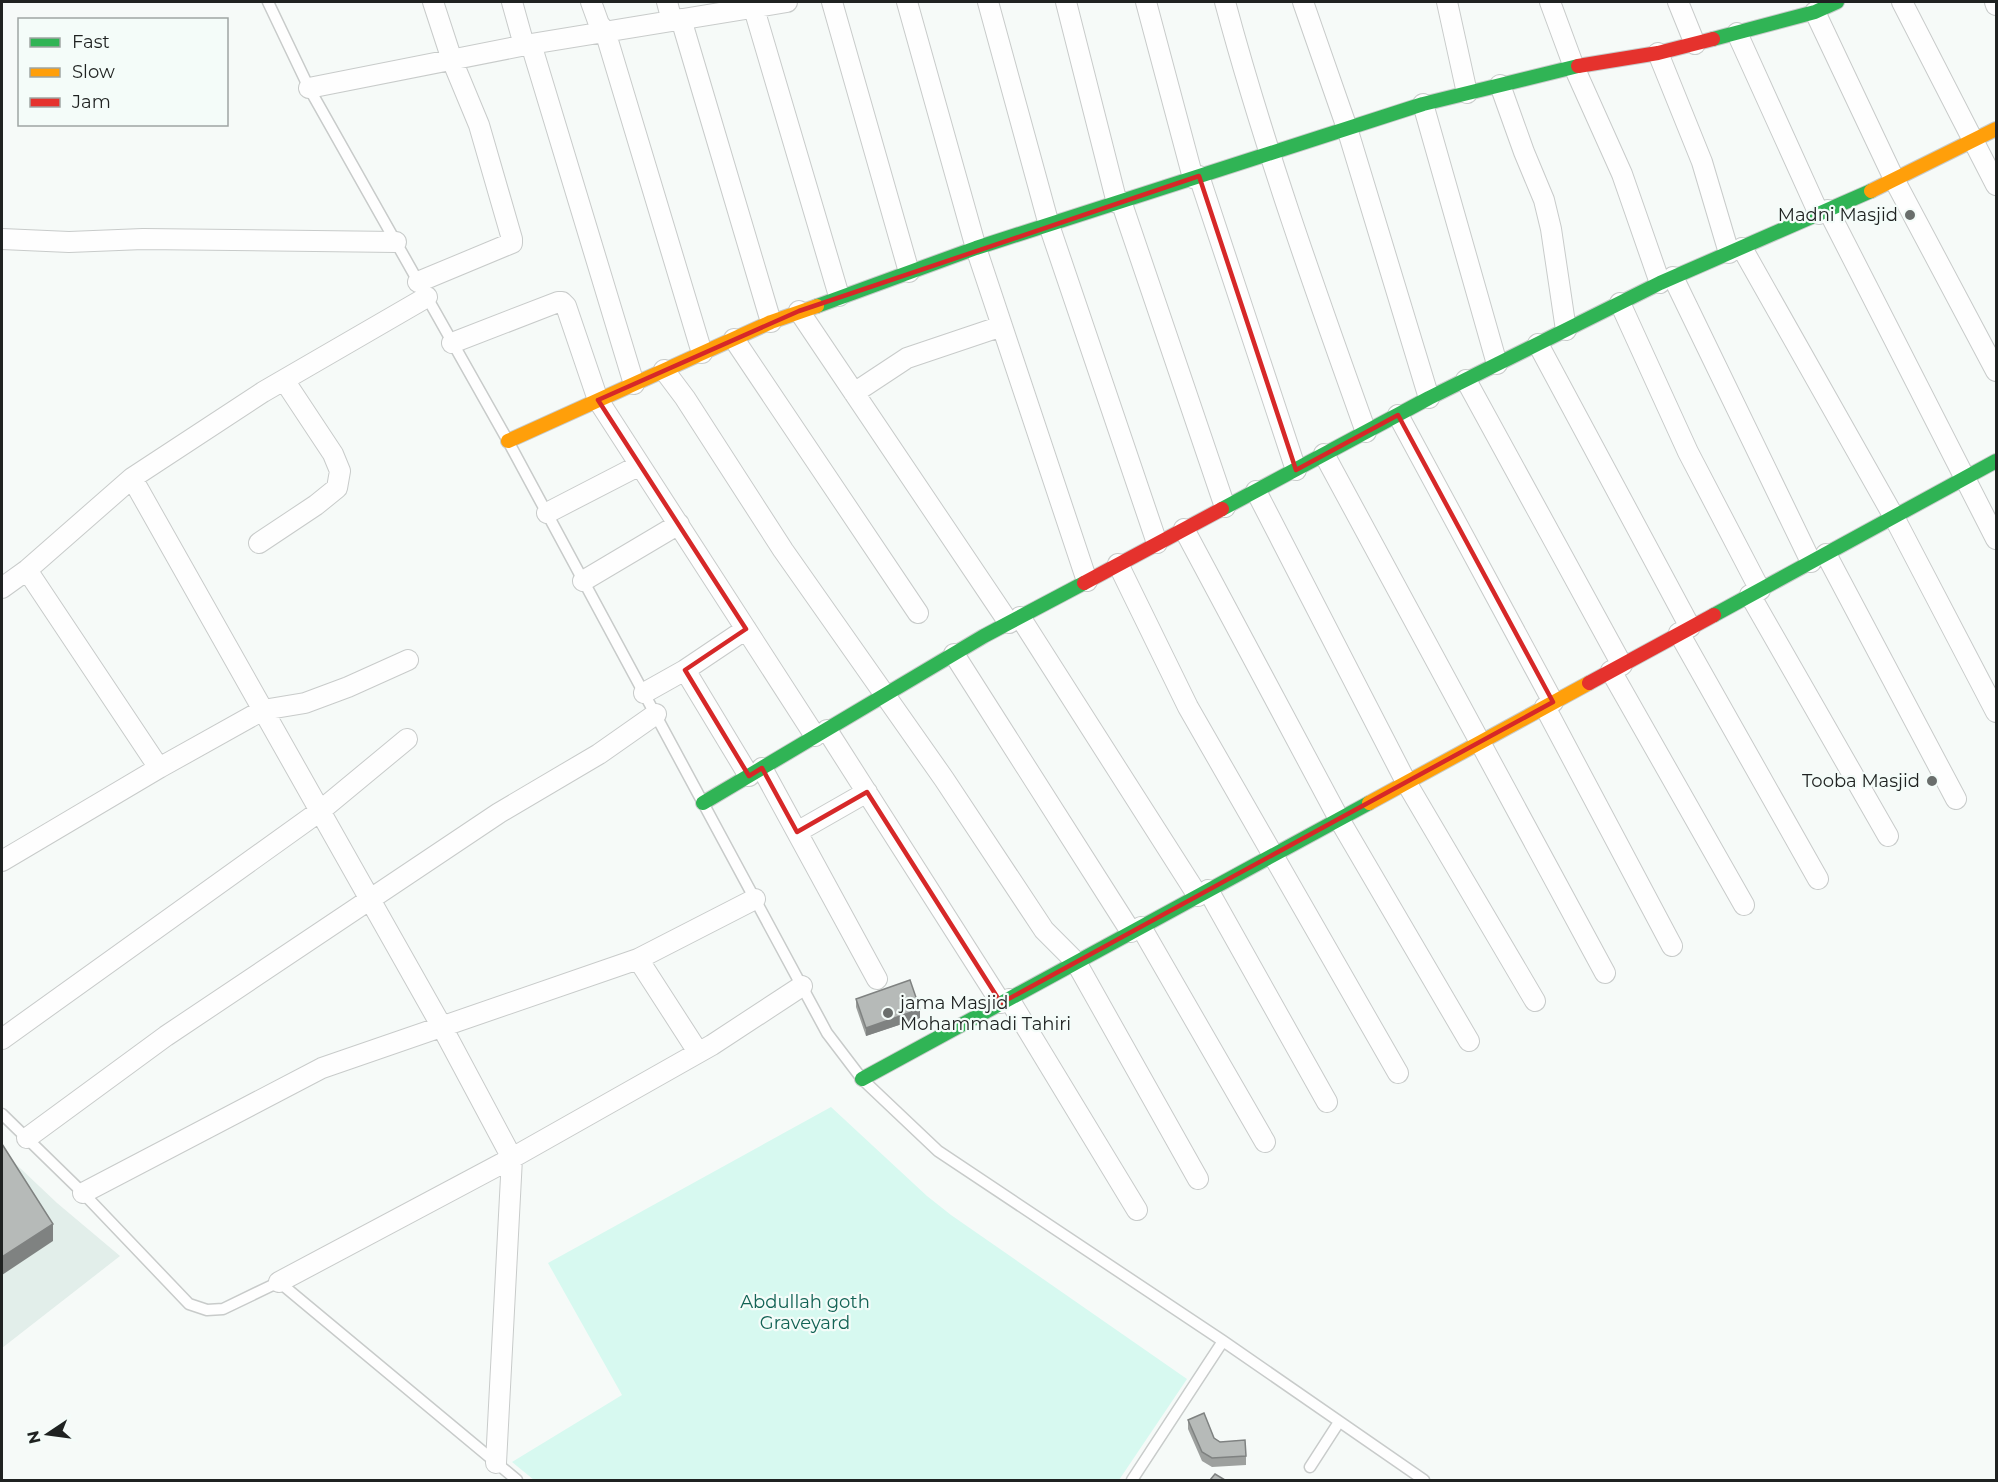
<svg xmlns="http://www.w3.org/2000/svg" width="1998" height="1482" font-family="Montserrat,sans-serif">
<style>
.built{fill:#e2eeea}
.green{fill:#d7f9f0}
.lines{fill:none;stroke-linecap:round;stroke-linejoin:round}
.lane-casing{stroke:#c8cbca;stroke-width:13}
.street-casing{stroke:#c8cbca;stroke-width:22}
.fast-casing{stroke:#c8cbca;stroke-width:16}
.slow-casing{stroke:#c8cbca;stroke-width:16}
.jam-casing{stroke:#c8cbca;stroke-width:16}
.lane{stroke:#fefefe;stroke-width:10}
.street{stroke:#fefefe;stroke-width:20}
.fast{stroke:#30b455;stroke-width:14}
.slow{stroke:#ff9f0a;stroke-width:14}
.jam{stroke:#e5322d;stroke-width:14}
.wall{fill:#9da09e}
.shaded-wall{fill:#7f8281}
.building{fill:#b6bab8;stroke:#7f8281;stroke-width:1.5}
.marked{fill:none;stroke:#d62828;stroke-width:4.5;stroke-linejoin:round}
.poi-dot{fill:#6a6e6c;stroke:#f4fcf9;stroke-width:2}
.labels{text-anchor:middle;stroke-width:4.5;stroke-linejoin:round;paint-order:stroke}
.poi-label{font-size:18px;fill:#1f2221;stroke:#f4fcf9;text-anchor:end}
.park-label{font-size:18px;fill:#136355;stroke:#f4fcf9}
</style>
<rect width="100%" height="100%" fill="#f6faf8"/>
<path class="built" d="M2,1151L57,1203L120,1256L2,1348Z"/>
<path class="green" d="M831,1107L927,1196L951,1215L1187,1379L1119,1480H534L512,1462L622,1395L548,1263Z"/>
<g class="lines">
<defs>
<path id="lane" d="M268,2L309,88L508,441L827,1033L862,1079L938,1151L1223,1341L1424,1480
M2,1114L83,1193L189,1304L207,1310L223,1309L279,1282L517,1480
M1310,1467L1339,1422
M1132,1480L1223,1341"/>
<path id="street" d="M512,2L524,45
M591,2L599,24L605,31L702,353
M667,2L672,21
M752,2L839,296
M832,2L909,272
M907,2L976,248L1087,581
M988,2L1049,225L1157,543
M1066,2L1117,203
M1146,2L1193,178
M1225,2C1264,147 1315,290 1366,432
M1303,2L1347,128L1429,398
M1447,2L1467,93
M1550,2L1574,67L1622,174L1660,283
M1678,2L1695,44
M1902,2L1996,185
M1995,2L1996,5
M1815,12L1895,181L1996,371
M681,19L771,322
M1737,33L1819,214
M531,44L634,384
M1658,53L1702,162L1729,253
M1500,85L1524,152L1544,200L1551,229L1566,330
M309,88L531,44L787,2
M1423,104L1497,364
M1199,176L1296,470
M1121,201L1225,507
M1828,210L1996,539
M2,239L69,242L143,239L396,242
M1742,248L1894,517L1996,712
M1673,277L1811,562
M418,282L507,245L512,243V239L479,125L452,60L433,2
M1620,303L1688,452L1760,590
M799,311L1009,623
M734,339L918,613
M452,343L558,302H562L566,306L598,400L815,736
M1538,344L1690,627
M664,370L685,398L783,550L944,779L1044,930L1076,962L1198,1179
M1466,380L1622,665
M854,393L907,358L1002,326
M1398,415L1553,702
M1324,454L1605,973
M132,478L442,1027L512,1158L496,1463
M1256,491L1406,782L1535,1001
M547,513L640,465
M1184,529L1339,819L1469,1041
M259,543L316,505L337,488L340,471L333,454L284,380
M1826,554L1956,799
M1118,564L1188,707L1398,1073
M27,570L159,768
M583,581L679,524
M2,588L27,570L132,478L263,392L427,297
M1750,595L1888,836
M1020,617L1198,896
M1679,633L1818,879
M954,654L1131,932
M685,670L749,776
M1611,671L1744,905
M644,693L685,670L746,629
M1545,707L1672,946
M827,730L1001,1003
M762,768L877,979
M797,832L867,792
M2,861L159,768L263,710L305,703L348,687L408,660
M1208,890L1327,1102
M1141,927L1265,1142
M638,959L698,1052
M1009,999L1137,1210
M2,1039L320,811L407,739
M27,1138L166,1036L499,813L599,754L656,714
M83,1193L322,1068L638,959L755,899
M279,1282L512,1158L712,1045L802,986"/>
<path id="fast" d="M1713,39L1815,12L1837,2
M817,306L976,248L1423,104L1578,66
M1222,509L1429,398L1660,283L1871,191
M1714,615L1996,461
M703,803L984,636L1084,583
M862,1079L1369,803"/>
<path id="slow" d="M1871,191L1996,129
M508,441L771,322L817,306
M1369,803L1589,683"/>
<path id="jam" d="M1578,66L1658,53L1713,39
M1084,583L1222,509
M1589,683L1714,615"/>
</defs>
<use href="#lane" class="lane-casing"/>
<use href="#street" class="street-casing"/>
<use href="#fast" class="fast-casing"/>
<use href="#slow" class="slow-casing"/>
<use href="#jam" class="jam-casing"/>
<use href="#lane" class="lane"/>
<use href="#street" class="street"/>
<use href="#fast" class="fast"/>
<use href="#slow" class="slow"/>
<use href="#jam" class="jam"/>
</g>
<path class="wall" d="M856,999L920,1018L866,1036L856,1007Z
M1188,1420L1214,1438L1246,1456V1465L1212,1467L1202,1461L1188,1429Z"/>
<path class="shaded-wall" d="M920,1009V1018L866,1036V1028Z
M53,1224V1241L2,1275V1257Z"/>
<path class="building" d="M910,980L920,1009L866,1028L856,999Z
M2,1144L53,1224L2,1257Z
M1204,1413L1214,1438L1220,1442L1245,1440L1246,1456L1212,1458L1202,1452L1188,1420Z
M1215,1474L1225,1480H1210Z"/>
<path class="marked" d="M1199,176L1296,470L1398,415L1553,702L1001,1003L867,792L797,832L762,768L749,776L685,670L746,629L598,400L799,311Z"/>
<g class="poi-dot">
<circle cx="1910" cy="215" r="6"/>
<circle cx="1932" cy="781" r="6"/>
<circle cx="888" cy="1013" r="6"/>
</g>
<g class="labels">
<g class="poi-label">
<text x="1898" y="221">Madni Masjid</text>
<text x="1920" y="787">Tooba Masjid</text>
<text x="900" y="1009" text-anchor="start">jama Masjid<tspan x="900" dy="21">Mohammadi Tahiri</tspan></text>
</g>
<g class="park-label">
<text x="805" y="1308">Abdullah goth<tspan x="805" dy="21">Graveyard</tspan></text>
</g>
</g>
<rect width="1998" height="1482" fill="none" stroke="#1f2221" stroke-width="6"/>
<rect x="18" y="18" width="210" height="108" fill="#f4fcf9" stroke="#9fa5a3" stroke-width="1.5"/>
<rect x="30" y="38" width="30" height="9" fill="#30b455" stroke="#9fa5a3" stroke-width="1.5"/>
<text x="72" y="48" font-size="18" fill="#1f2221">Fast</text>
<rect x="30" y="68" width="30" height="9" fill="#ff9f0a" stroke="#9fa5a3" stroke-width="1.5"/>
<text x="72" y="78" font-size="18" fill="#1f2221">Slow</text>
<rect x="30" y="98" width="30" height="9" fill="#e5322d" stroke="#9fa5a3" stroke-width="1.5"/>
<text x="72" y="108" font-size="18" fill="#1f2221">Jam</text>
<g transform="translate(48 1434) rotate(257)" stroke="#f4fcf9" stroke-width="4.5" paint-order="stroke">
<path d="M0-4.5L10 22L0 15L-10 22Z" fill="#1f2221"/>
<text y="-9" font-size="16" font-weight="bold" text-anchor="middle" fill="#1f2221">N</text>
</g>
</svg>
